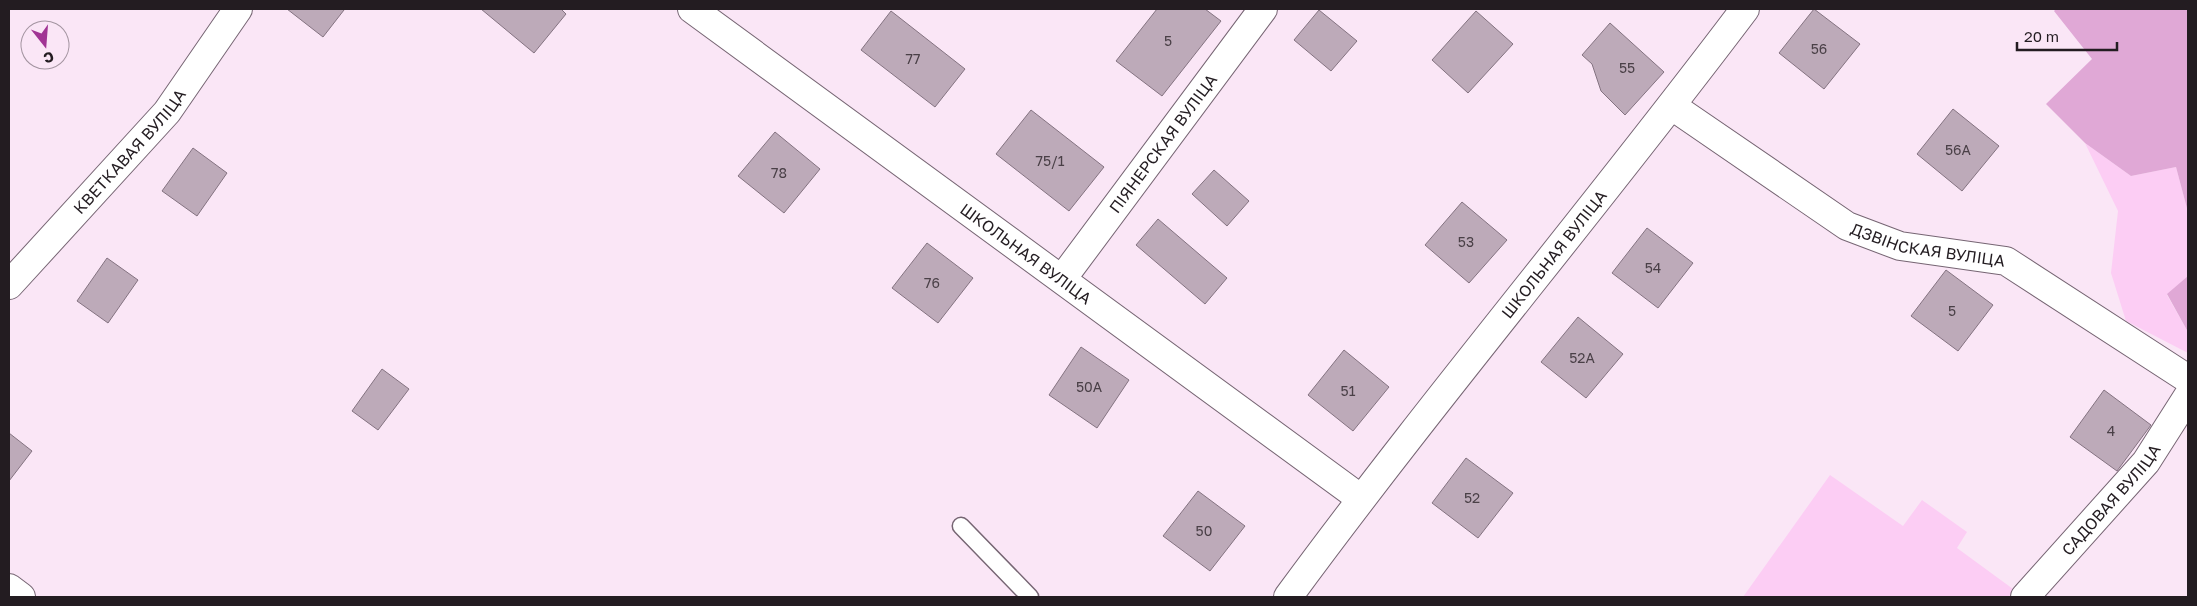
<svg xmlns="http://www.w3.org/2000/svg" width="2197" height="606" font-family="'Golos Text',sans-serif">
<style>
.green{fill:#fccdf4}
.forest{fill:#e0a8d6}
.building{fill:#bdaab9;stroke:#847381}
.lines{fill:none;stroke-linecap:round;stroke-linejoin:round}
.service-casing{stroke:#766573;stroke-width:19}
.minor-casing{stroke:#766573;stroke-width:30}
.service{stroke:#fff;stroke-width:16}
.minor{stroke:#fff;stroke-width:28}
.labels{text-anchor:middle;stroke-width:5;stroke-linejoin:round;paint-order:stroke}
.number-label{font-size:14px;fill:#4a4047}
.street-label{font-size:16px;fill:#231c21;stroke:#fae6f6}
</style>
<rect width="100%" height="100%" fill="#fae6f6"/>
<path class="green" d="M2085,143L2131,176L2176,167L2188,212V276L2167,295L2188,332V353L2126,321L2111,273L2118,211Z
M1830,475L1903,526L1922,500L1967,532L1957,548L2013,589L2009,597H1743Z"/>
<path class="forest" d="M2056,9H2188V212L2176,167L2131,176L2085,143L2046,104L2092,59L2054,11Z
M2188,276V332L2167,294Z"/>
<path class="building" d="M287,9H342L344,10L323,37Z
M481,9H561L566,14L534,53Z
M1157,9H1205L1221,21L1162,96L1116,61Z
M1814,9L1860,44L1824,89L1779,53Z
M1319,10L1357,41L1331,71L1294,40Z
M891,11L965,69L935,107L861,50Z
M1476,11L1513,44L1468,93L1432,60Z
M1610,23L1664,72L1625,115L1601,91L1592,64L1582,55Z
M1953,109L1999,146L1962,191L1917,154Z
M1031,110L1104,167L1069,211L996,154Z
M775,132L820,169L784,213L738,176Z
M193,148L227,173L197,216L162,191Z
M1214,170L1249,201L1227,226L1192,194Z
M1462,202L1507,240L1469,283L1425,245Z
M1158,219L1227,278L1205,304L1136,245Z
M1647,228L1693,263L1658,308L1612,273Z
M927,243L973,278L938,323L892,288Z
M107,258L138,280L108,323L77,301Z
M1946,270L1993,305L1958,351L1911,316Z
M1578,317L1623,354L1586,398L1541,362Z
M1081,347L1129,380L1097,428L1049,395Z
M1344,350L1389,387L1353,431L1308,395Z
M382,369L409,389L378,430L352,411Z
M2104,390L2151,425L2117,471L2070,437Z
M9,433L32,451L9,481Z
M1466,458L1513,493L1478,538L1432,503Z
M1198,491L1245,526L1210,571L1163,536Z"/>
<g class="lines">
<defs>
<path id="service" d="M961,526L1030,597"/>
<g id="minor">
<path id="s1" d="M692,9L1360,498"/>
<path id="s2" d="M1672,106L1847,226L1900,246L2006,261L2188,379"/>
<path id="s3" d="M1062,279L1263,9"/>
<path id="s4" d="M9,285L167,112L238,9"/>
<path d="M9,588L21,597"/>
<path id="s5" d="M1288,597C1435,397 1596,207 1745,9"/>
<path id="s6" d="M2025,597L2146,462L2188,396"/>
</g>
</defs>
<use href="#service" class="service-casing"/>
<use href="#minor" class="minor-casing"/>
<use href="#service" class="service"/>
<use href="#minor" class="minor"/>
</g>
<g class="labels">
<g class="number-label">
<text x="1168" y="46">5</text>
<text x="1819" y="54">56</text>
<text x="913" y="64">77</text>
<text x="1627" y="73">55</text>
<text x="1958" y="155">56А</text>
<text x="1050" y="166">75/1</text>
<text x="779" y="178">78</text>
<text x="1466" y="247">53</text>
<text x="1653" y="273">54</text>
<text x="932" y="288">76</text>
<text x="1952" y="316">5</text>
<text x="1582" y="363">52А</text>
<text x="1089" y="392">50А</text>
<text x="1348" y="396">51</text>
<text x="2111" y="436">4</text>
<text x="1472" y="503">52</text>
<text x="1204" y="536">50</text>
</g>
<g class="street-label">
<text dy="6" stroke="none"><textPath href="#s3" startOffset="169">ПІЯНЕРСКАЯ ВУЛІЦА</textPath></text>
<text dy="6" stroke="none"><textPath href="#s4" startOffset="180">КВЕТКАВАЯ ВУЛІЦА</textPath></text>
<text dy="6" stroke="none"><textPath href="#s2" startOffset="296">ДЗВІНСКАЯ ВУЛІЦА</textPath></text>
<text dy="6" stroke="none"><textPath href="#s1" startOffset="414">ШКОЛЬНАЯ ВУЛІЦА</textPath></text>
<text dy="6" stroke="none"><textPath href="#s5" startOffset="434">ШКОЛЬНАЯ ВУЛІЦА</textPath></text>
<text dy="6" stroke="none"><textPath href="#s6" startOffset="130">САДОВАЯ ВУЛІЦА</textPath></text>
</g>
</g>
<rect width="2197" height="606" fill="none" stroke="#231c21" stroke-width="20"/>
<g transform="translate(45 45) rotate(163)"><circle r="24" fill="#fae6f6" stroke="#a495a1"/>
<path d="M0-4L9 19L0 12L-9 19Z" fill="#a13494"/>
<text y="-8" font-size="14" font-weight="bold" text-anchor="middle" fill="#231c21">С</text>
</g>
<path d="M2017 42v8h100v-8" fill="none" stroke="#231c21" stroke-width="2.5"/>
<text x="2024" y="42" font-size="15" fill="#231c21" stroke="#fae6f6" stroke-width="4" paint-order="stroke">20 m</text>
</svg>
